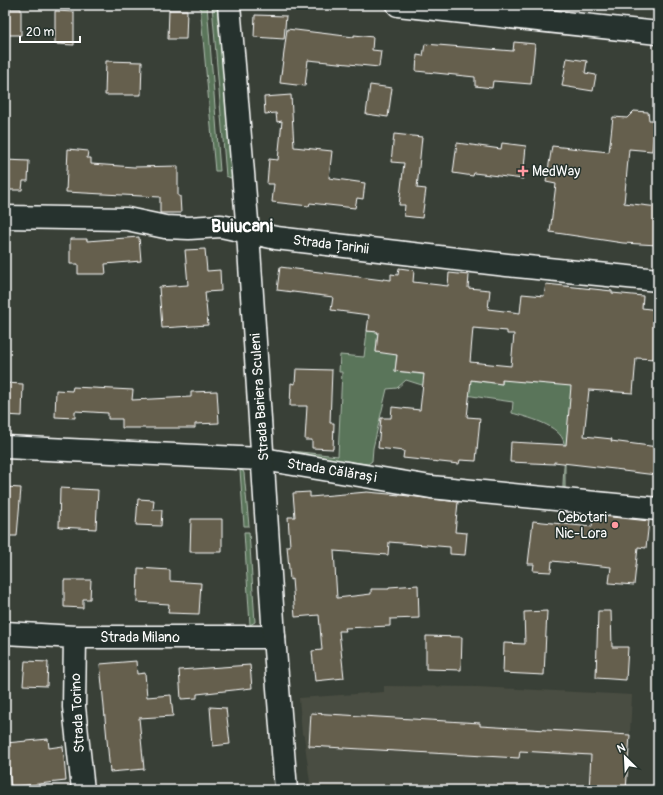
<svg xmlns="http://www.w3.org/2000/svg" width="663" height="795" font-family="Pangolin,sans-serif">
<style>
.built{fill:#4a4d42}
.green{fill:#5a745a;stroke:#acbaac}
.building{fill:#655f4e;stroke:#fff;fill-rule:evenodd}
.lines{fill:none;stroke-linecap:round;stroke-linejoin:round}
.street-casing{stroke:#fff;stroke-width:25}
.secondary-casing{stroke:#fff;stroke-width:25}
.street{stroke:#26332d;stroke-width:22}
.secondary{stroke:#26332d;stroke-width:22}
.poi-dot{fill:#ff9aa2;stroke:#26332d;stroke-width:1.5}
.labels{text-anchor:middle;stroke-width:3;stroke-linejoin:round;paint-order:stroke}
.poi-label{font-size:14px;fill:#fff;stroke:#26332d;text-anchor:start}
.street-label{font-size:14px;fill:#fff;stroke:#26332d}
.district-label{font-size:18px;font-weight:bold;fill:#fff;stroke:#26332d}
</style>
<rect width="100%" height="100%" fill="#394037"/>
<filter id="ink" filterUnits="userSpaceOnUse"><feTurbulence type="fractalNoise" baseFrequency=".025" numOctaves="2"/><feDisplacementMap in="SourceGraphic" scale="8" xChannelSelector="R" yChannelSelector="G"/><feConvolveMatrix kernelMatrix="1 2 1 2 8 2 1 2 1" color-interpolation-filters="sRGB"/></filter>
<g filter="url(#ink)">
<path class="built" d="M384,686L477,687L632,695L627,790H311L304,736L302,734L299,698L384,692Z"/>
<path class="green" d="M200,5H207L220,171H215Z
M212,5H217L233,179L226,176Z
M367,331L378,332L376,352L397,353L395,371L502,384L504,371L517,381L567,385L577,380L570,403L565,466V488L567,490H563V486C563,474 566,454 564,443C561,425 526,417 512,413L513,402C476,397 441,392 406,380L397,388L387,389L373,448L372,461L368,464L293,454L291,451L338,456L342,372H339L340,355L364,357Z
M240,470L243,471L244,473L249,526H244Z
M244,532H249L255,622L250,625Z"/>
<path class="building" d="M5,9H21V35H5Z
M169,10H187L186,39H168Z
M55,11L74,12V45L55,44Z
M255,15L286,16L284,39L254,37Z
M287,29L354,37V35L373,37L372,50L381,51L379,67L308,60L305,86L280,83Z
M514,42L535,44L531,84L493,81L492,88L475,86V77L416,71L417,55L423,56L425,44L513,51Z
M567,58L587,61L585,73L596,75L593,91L562,86Z
M106,61L142,62L141,95H105Z
M370,85L392,88L388,117L366,114Z
M291,95L294,147L332,151L329,178L365,183L363,199L357,198L355,208L310,203L309,206L272,202L274,184H267L269,159L278,160L282,121L277,122L276,113L265,114L264,97Z
M634,111L648,112L649,120H656L652,151L629,149L624,203L658,207V245L623,243L550,232L556,184L546,182L552,146L609,152L613,117L627,118Z
M394,134L422,137L417,188L426,189L422,218L404,216L405,205H399L404,163L391,162Z
M457,143L501,149L502,143L526,146L523,179L474,173L473,176L453,173Z
M68,149L88,151L87,158H91V164L134,167L178,166V196H180L181,213H160V197L66,192Z
M5,160L29,161L28,181H23L22,190H5Z
M139,237L141,261L105,264L106,274H78V264H70V239H87V241Z
M205,249L207,271L220,270L221,291L205,292L208,325L162,328L159,287L188,285L185,250Z
M280,267L383,280V279L391,280V274L398,275L399,268L414,270L413,282L448,286L449,273L469,275L468,288L490,290L488,309L520,313L522,294L544,296L546,284L612,291V293L643,296L642,308L658,310V338L656,359L636,358L633,393L589,390L584,436L612,439L611,441L658,447L656,475L623,471V470L554,462V464L510,462L511,442L566,445L571,386L502,380V384L471,380L467,417L480,418L476,461L460,460L459,464L403,458L404,451L378,448L381,418H391L392,407L420,410L424,374L395,371L397,355L376,352L378,332L367,331L369,315L331,310L333,297L277,290ZM473,328L507,331V334H514L511,366L470,362Z
M296,369L332,370L330,423H334L333,449L312,448V440H305L307,406H290L291,383L295,384Z
M5,383L23,384L22,416L5,415Z
M73,387L133,390L132,400L191,397V392L217,391L219,423L195,424V428H122V419H108V413L75,411V418L55,417L56,390L72,391Z
M5,487L21,488L17,536H5Z
M60,488L98,490L96,529L59,527Z
M310,492V497L367,492L400,495L458,502L455,532L467,533L465,555L450,554V547L389,542L388,555L334,551L337,598L371,594V589H389V587L418,585L419,618L390,619V626L345,628L346,631H339L344,678L315,681L312,651L322,650L319,615L295,617L292,579L290,580L287,546H290L288,517H295L293,493Z
M138,499L154,500L153,510H162L161,526L136,525Z
M593,515L649,521L646,548L638,547L634,585L609,583L611,567L552,561L551,572L533,571L534,564H528L533,521L592,527Z
M191,519H222V552H190Z
M138,568L170,570V581L201,583L199,614L168,613L169,604L137,602Z
M64,580H91L90,599H83V608L64,607Z
M547,611L544,675L503,673L504,643L525,644L524,612Z
M598,611H611L612,647H628L626,680L596,678Z
M426,636L462,637L461,670L426,669Z
M25,661L48,662L47,686L23,685Z
M136,661L137,674L145,673L147,697L171,695L173,716L139,718L144,769L110,772L100,664Z
M250,665L252,688L197,694V698L181,699L179,670Z
M210,707L226,708L230,744L213,746Z
M311,713L480,723V726L630,735L626,790H589L591,755L520,751L519,758L309,746Z
M48,739L49,748L63,746L66,781L11,787L6,743Z"/>
<g class="lines">
<defs>
<path id="street" d="M398,5L658,33
M5,217L127,219L165,227L189,228L221,226L276,238L507,265L658,280
M5,447L263,459L431,487L658,509
M5,633L75,637H274
M75,637L74,707L83,790"/>
<path id="secondary" d="M229,5L248,233L274,637L286,790"/>
</defs>
<use href="#street" class="street-casing"/>
<use href="#secondary" class="secondary-casing"/>
<use href="#street" class="street"/>
<use href="#secondary" class="secondary"/>
</g>
</g>
<g class="poi-dot">
<path d="M521 165h4v4h4v4h-4v4h-4v-4h-4v-4h4z"/>
<circle cx="615" cy="525" r="4"/>
</g>
<g class="labels">
<g class="poi-label">
<text x="532" y="176">MedWay</text>
<text x="607" y="522" text-anchor="end">Cebotari<tspan x="607" dy="16">Nic-Lora</tspan></text>
</g>
<g class="street-label">
<text transform="translate(331 244) rotate(7)" y="5">Strada Țarinii</text>
<text transform="translate(259 397) rotate(-94)" y="5">Strada Bariera Sculeni</text>
<text transform="translate(332 470) rotate(9)" y="5">Strada Călărași</text>
<text x="140" y="642">Strada Milano</text>
<text transform="translate(77 713) rotate(-93)" y="5">Strada Torino</text>
</g>
<g class="district-label">
<text x="242" y="232">Buiucani</text>
</g>
</g>
<rect width="663" height="795" fill="none" stroke="#26332d" stroke-width="20"/>
<rect x="10" y="10" width="643" height="775" fill="none" stroke="#fff" stroke-width="1.5" filter="url(#ink)"/>
<g transform="translate(625 757) rotate(336)" stroke="#26332d" stroke-width="3" paint-order="stroke">
<path d="M0-3L7 15L0 10L-7 15Z" fill="#ffffff"/>
<text y="-6" font-size="11" font-weight="bold" text-anchor="middle" fill="#ffffff">N</text>
</g>
<path d="M20 36v6h60v-6" fill="none" stroke="#ffffff" stroke-width="2"/>
<text x="26" y="36" font-size="12" fill="#ffffff" stroke="#26332d" stroke-width="3" paint-order="stroke">20 m</text>
</svg>
